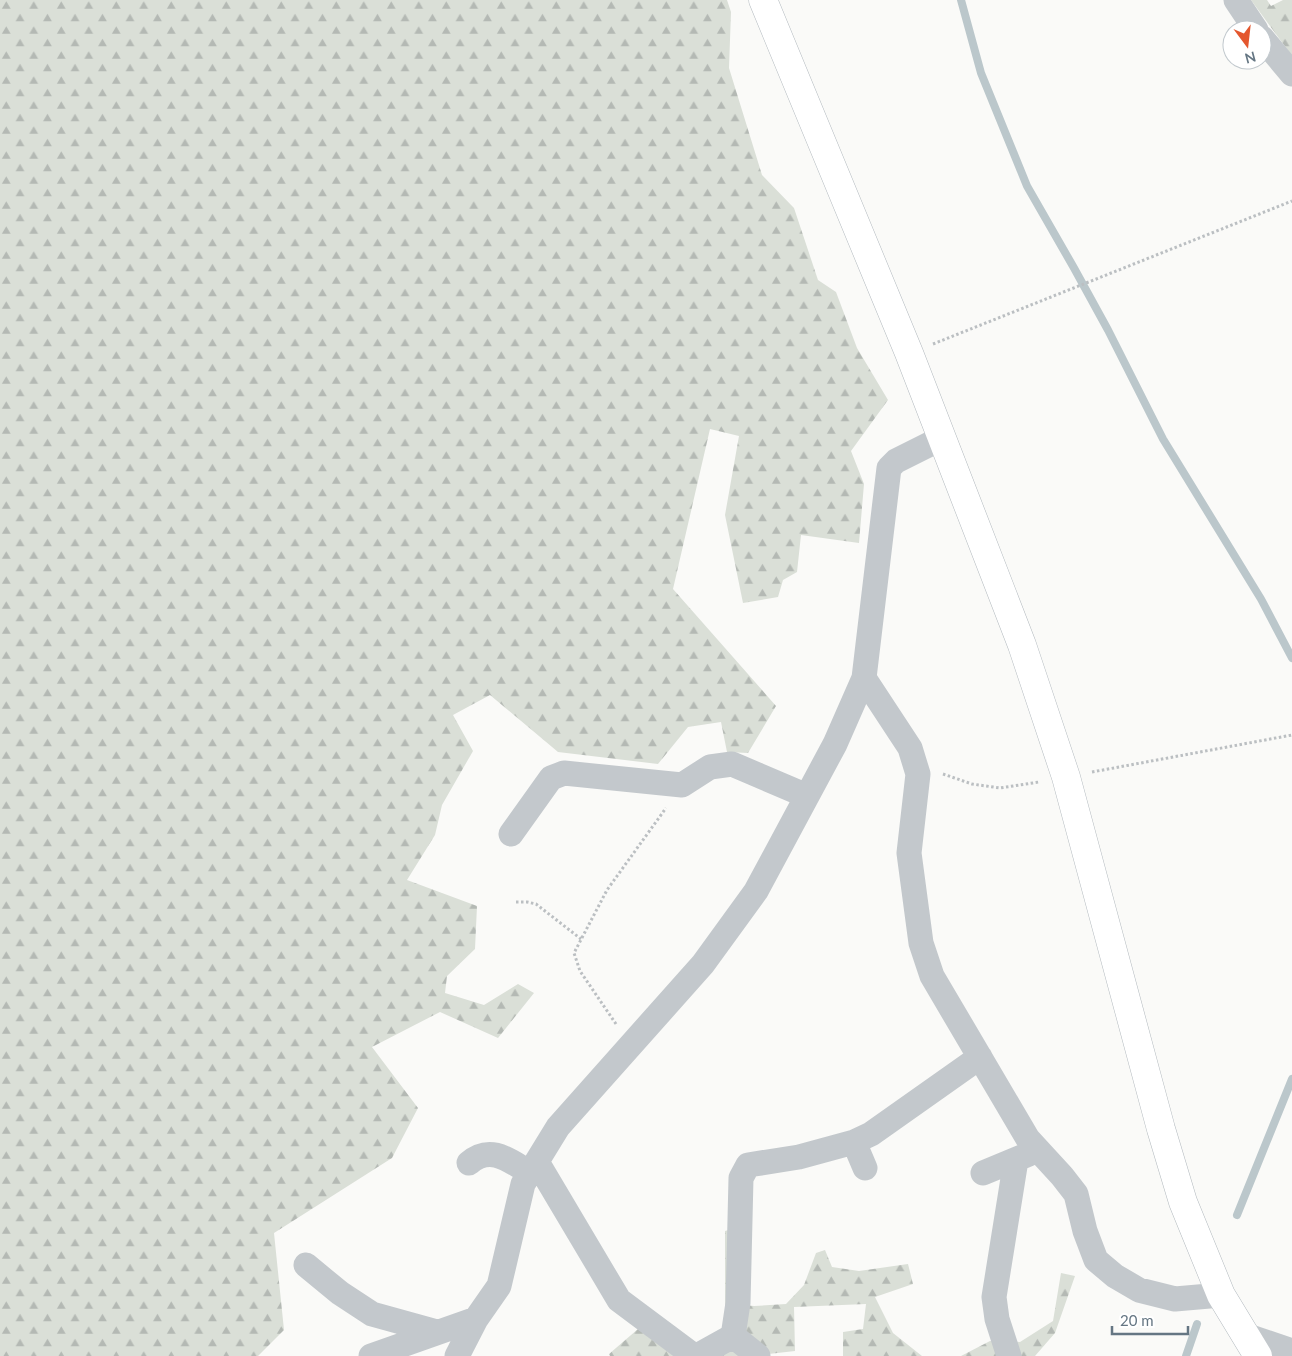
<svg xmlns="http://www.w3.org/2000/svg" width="1292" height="1356" font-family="Lato,sans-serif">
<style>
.forest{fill:url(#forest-firs)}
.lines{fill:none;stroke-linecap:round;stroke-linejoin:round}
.stream{stroke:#bbc7cb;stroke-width:8}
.secondary-casing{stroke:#b3babf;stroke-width:29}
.path{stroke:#bbbfc2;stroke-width:3;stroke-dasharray:2.5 2.5;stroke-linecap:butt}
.street{stroke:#c3c8cc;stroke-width:25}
.secondary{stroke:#fff;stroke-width:28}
</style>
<defs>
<pattern id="forest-firs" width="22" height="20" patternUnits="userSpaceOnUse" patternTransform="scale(1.25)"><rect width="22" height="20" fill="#dadfd7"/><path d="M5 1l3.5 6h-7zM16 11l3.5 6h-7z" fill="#b4b9b4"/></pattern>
</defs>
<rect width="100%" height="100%" fill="#fafaf8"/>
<path class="forest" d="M0,0H727L731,12L729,68L762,175L794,208L818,280L836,292L857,348L888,400L851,451L864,484L859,543L801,535L797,572L783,580L778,597L743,603L725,515L739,436L710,429L673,589L776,706L748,753L727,752L721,722L688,727L658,764L558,752L490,695L453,715L473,751L442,805L435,835L407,880L477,906L475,949L447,976L445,993L484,1005L518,984L534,993L498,1038L440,1012L372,1047L418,1108L392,1158L274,1233L284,1330L258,1356H0Z
M1251,0H1267L1271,6L1283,0H1292V56Z
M732,1229L733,1304L754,1306L786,1304L804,1285L816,1253L825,1250L832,1267L859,1271L908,1264L913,1284L875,1297L893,1333L922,1356H843V1332L863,1329L866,1304L794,1307L795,1351L751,1356H711L725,1320V1231Z
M1061,1273L1075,1276L1055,1333L1035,1356H961L990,1341L1020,1342L1053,1321Z
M638,1329L674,1356H610L609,1354Z"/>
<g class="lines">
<path class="stream" d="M961,0L981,73L1027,186L1074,268L1108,330L1163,439L1261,599L1292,658
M1237,1215L1292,1079
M1186,1356L1197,1324"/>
<defs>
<path id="secondary" d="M763,0L909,353L1022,645L1066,777L1161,1129L1183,1202L1221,1295L1258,1356"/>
</defs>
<use href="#secondary" class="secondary-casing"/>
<path class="path" d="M933,344L1292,201
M1092,772L1292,735
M943,774L972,784L1000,788L1039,782
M516,902H527L536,904L581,939
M616,1024L580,971L574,953L607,890L666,808"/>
<path class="street" d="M1236,0L1256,30
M1262,38L1292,74
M942,438L896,461L889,468L864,678L910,748L918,774L909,853L921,943L932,976L1028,1139L1062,1176L1076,1194L1085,1231L1096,1260L1115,1276L1139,1290L1175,1299L1221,1295
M511,834L551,778L564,773L682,785L710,767L732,764L807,796
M537,1162L619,1300L694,1356
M469,1163C491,1144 510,1161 530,1173
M865,1168L854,1142L871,1134L980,1057
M983,1173L1029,1154
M306,1265L340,1293L372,1314L437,1332
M1245,1335L1292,1351
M733,1336L758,1356
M371,1356L476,1319L499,1286L523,1184L558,1127L703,964L756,891L835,744L864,678
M457,1356L476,1319
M697,1356L733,1336L738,1303L741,1178L748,1165L799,1157L854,1142
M1009,1356L997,1319L994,1297L1016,1160"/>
<use href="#secondary" class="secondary"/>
</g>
<g transform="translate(1247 45) rotate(165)"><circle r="24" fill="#ffffff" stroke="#c1c8cd"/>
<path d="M0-4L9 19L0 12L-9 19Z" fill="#e4572e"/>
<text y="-8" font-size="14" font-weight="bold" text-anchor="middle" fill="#657683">N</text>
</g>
<path d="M1112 1326v8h76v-8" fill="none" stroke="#657683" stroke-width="2.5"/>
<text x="1120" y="1326" font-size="15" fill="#657683" stroke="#ffffff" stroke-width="4" paint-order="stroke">20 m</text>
</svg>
